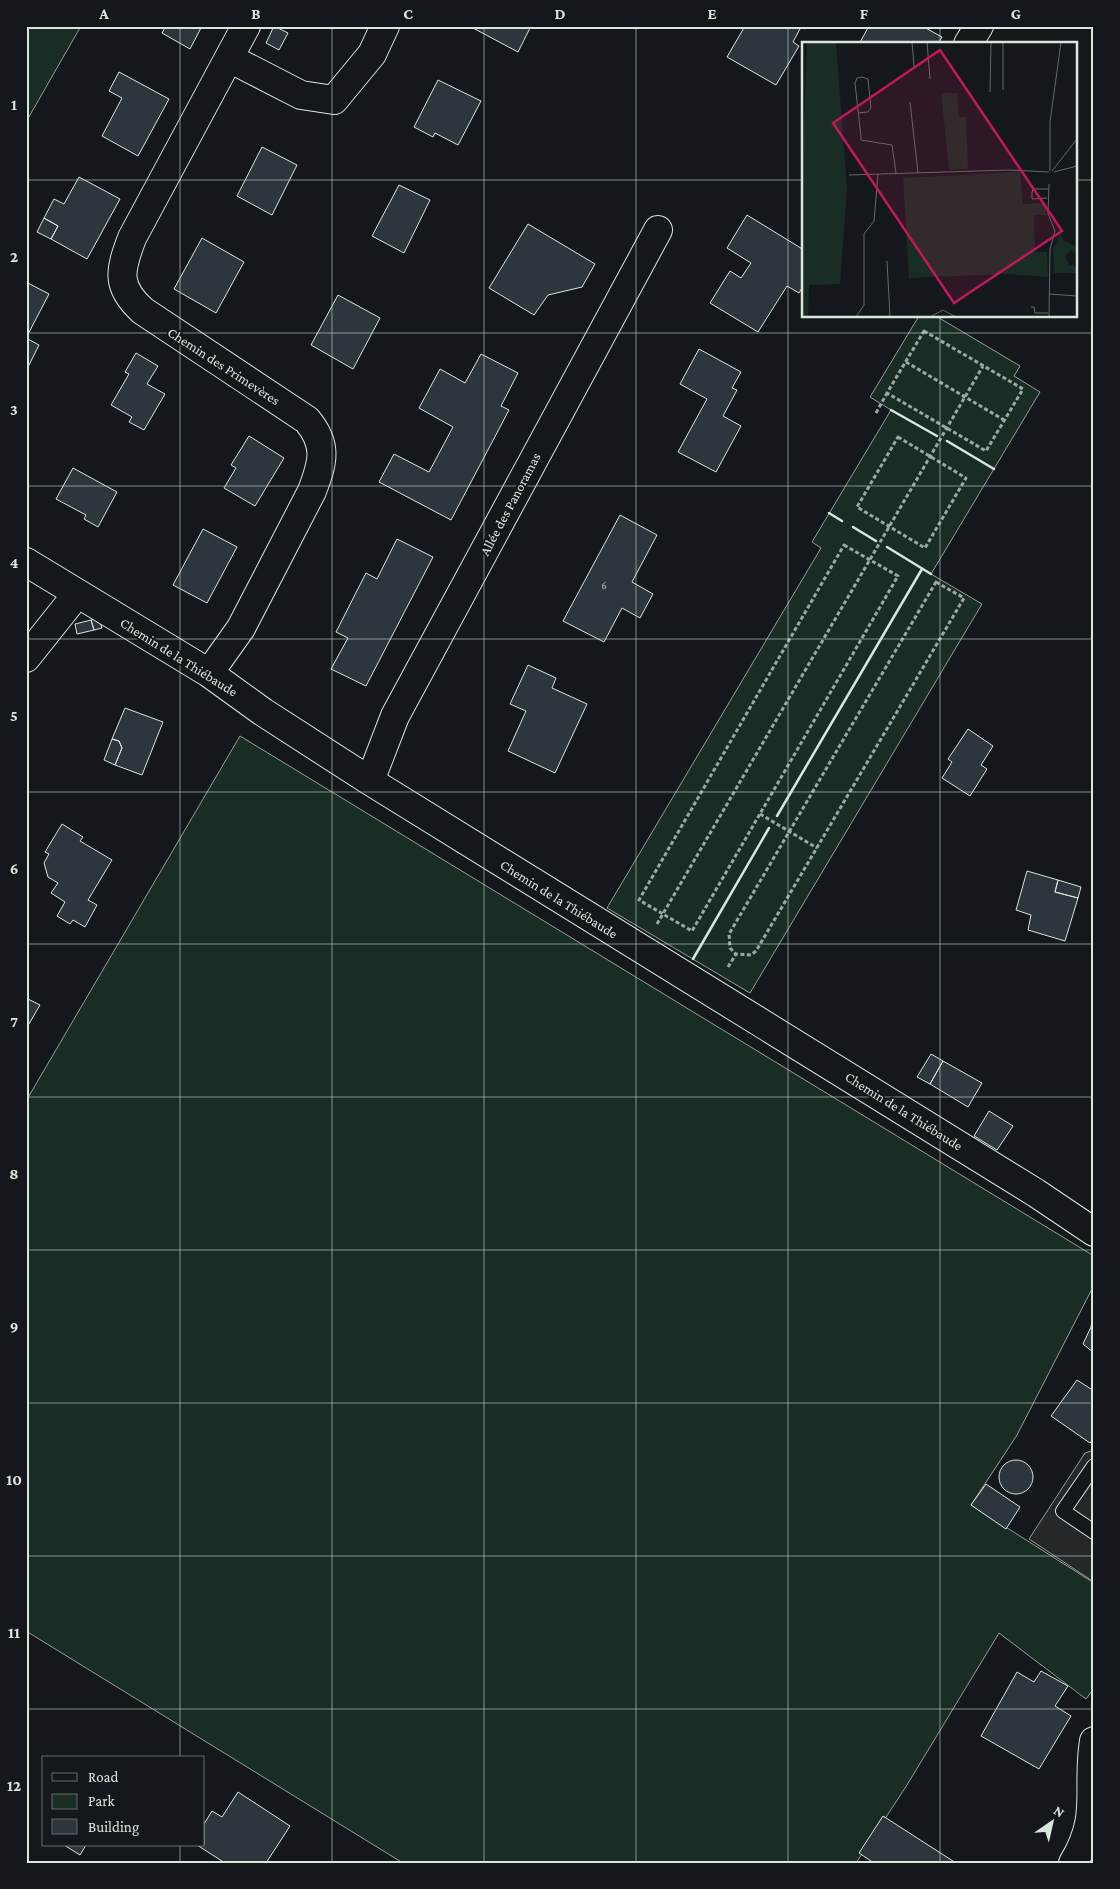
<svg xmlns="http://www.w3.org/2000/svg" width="1120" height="1889" font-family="'Crimson Pro',serif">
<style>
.green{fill:#1a2d24;stroke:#939e99}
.parking{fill:#24282b;stroke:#939e99}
.building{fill:#2c363c;stroke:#d8e6dc}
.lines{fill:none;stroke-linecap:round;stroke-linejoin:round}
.lane-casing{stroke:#d8e6dc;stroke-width:16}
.street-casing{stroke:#d8e6dc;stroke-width:30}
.secondary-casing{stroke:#d8e6dc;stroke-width:30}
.path{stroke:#9da8a2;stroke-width:3;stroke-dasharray:4 2.5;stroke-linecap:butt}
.lane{stroke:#14181c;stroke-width:14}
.street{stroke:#14181c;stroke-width:28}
.secondary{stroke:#14181c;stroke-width:28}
.wall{stroke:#d8e6dc;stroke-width:2.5}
.grid{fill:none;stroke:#d8e6dc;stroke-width:1;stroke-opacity:0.55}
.labels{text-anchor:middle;stroke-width:4;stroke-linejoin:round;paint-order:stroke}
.number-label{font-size:11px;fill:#adbab4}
.street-label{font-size:14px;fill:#d8e6dc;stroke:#14181c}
.inset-road{fill:none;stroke:#626a69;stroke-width:1}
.view{fill:#c2185b;fill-opacity:0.15;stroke:#c2185b;stroke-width:2.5}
.inset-edge{fill:none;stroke:#d8e6dc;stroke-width:2.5}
.neatline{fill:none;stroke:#d8e6dc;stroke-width:2}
.grid-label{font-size:16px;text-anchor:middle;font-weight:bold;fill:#d8e6dc}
</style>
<rect width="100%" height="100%" fill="#14181c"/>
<path class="green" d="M26,26H81L26,122Z
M919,316H936L1020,366L1014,376L1040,392L931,574L982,604L750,993L607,908L821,548L812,542L891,410L870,397Z
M240,736L1094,1256V1285L1017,1435L971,1505L1094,1583V1688L1086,1699L999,1633L907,1785L856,1863H403L26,1631V1101Z"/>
<path class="parking" d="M1094,1450V1582L1029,1539L1085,1453Z"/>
<path class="building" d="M166,26H202L190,49L162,33Z
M274,26L288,33L279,50L266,43Z
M474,26H531L518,52L473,28Z
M745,26H807L805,29L801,27L793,42L799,46L776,85L727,57Z
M869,26H922L942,37L938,44H859Z
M119,72L169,99L138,156L102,136L122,98L109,91Z
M438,80L481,101L458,145L435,133L433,137L414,127Z
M262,147L297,165L272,215L237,196Z
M79,177L120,199L87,259L51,239L58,226L44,218L54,199L64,204Z
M399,185L430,200L404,253L372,236Z
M747,215L804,250V285L799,293L787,286L758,332L710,303L730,271L741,278L751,263L727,248Z
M44,218L58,226L51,239L37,232Z
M528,224L595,264L582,287L548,295L534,315L489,288Z
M202,238L244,262L216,313L174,289Z
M26,282L49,294L26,338L39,345L27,369L26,368Z
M338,295L380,318L353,369L311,345Z
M699,349L741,372L732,388L737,390L723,416L741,426L716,472L678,452L707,399L680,384Z
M136,353L158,366L147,384L165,394L144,430L129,422L132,417L111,405L129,374L125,372Z
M481,354L518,373L501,406L509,410L451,520L379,482L394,454L429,472L453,427L419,408L440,369L465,383Z
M249,436L284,458L255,506L224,488L236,468L231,465Z
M73,468L117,492L98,527L84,519L86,515L56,499Z
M620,515L657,535L632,582L653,594L640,618L622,608L604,642L563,621Z
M203,529L237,547L207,603L173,585Z
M397,539L433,557L366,686L331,669L348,638L336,632L366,573L377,579Z
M99,618L102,628L94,630L91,620Z
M91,620L94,630L77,634L75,624Z
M528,665L556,678L552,688L587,704L555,773L508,751L526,711L510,704Z
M125,708L163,722L142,775L115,765L122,748L119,741L112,739Z
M968,729L993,746L981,765L987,769L970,796L942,778L952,762L948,759Z
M112,739L119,741L122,748L115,765L104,760Z
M62,824L83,837L80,841L112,860L88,900L97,905L85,927L73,920L70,924L57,916L65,902L51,893L58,883L48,877L44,863L49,854L45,852Z
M1027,871L1058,880L1055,892L1078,898L1065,941L1028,930L1031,915L1016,910Z
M1058,880L1081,887L1078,898L1055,892Z
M26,998L40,1005L26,1029Z
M931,1054L943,1061L930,1084L917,1077Z
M943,1061L982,1083L968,1107L930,1084Z
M989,1111L1013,1126L997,1150L974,1136Z
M1094,1306V1353L1083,1344L1091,1327Z
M1077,1380L1094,1391V1438L1090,1443L1051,1416Z
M999 1477a17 17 0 1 1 34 0a17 17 0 1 1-34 0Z
M986,1484L1020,1507L1006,1529L971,1505Z
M1041,1671L1068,1686L1055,1706L1071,1716L1039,1769L981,1736L1017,1672L1034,1682Z
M238,1792L290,1826L266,1863H225L197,1845H204V1824L212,1811L222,1817Z
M883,1816L956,1863H874L859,1853Z
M64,1845H86L80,1855Z"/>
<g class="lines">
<defs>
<path id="lane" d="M1094,1466L1063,1511L1094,1532"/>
<path id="street" d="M968,44L979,26
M229,58L301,95L334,100L372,54L385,26
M26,562L209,673L263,712L370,781L1036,1193L1094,1232
M26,658L77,594
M209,673L241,628L312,491C323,462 328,445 307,420L143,311C115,286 120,270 132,238L246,26
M370,781L395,716L658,230"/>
<path id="secondary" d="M1073,1863C1102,1816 1086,1789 1094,1741"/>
</defs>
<use href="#lane" class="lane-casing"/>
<use href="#street" class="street-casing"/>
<use href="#secondary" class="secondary-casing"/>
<path class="path" d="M924,331L1023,389L986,451L887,393Z
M906,362L1004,420
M876,413L887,393
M898,437L966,478L925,548L857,507Z
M844,545L898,576L692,931L639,900Z
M936,582L964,598L756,951L751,955L736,954L730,948L729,934Z
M760,814L817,848
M657,924L983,366
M728,967L736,954"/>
<use href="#lane" class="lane"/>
<use href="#street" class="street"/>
<use href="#secondary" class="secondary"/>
<path class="wall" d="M891,410L937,436
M947,441L994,469
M829,513L842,521
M853,527L876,541
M887,547L931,574
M777,816L922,569
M693,959L769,828"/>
</g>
<path class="grid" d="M180,26V1758M332,26V1863M484,26V1863M636,26V1863M788,26V1863M940,26V44M26,180H804M1076,180H1094M940,316V1863M26,333H1094M26,486H1094M26,639H1094M26,792H1094M26,944H1094M26,1097H1094M26,1250H1094M26,1403H1094M26,1556H1094M26,1709H1094M180,1845V1863"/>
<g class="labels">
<g class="number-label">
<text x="604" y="589">6</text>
</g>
<g class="street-label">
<text transform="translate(224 366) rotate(33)" y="5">Chemin des Primevères</text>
<text transform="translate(510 504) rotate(-62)" y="5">Allée des Panoramas</text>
<text transform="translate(179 657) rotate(32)" y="5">Chemin de la Thiébaude</text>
<text transform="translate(559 899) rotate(32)" y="5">Chemin de la Thiébaude</text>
<text transform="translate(904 1111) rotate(32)" y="5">Chemin de la Thiébaude</text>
</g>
</g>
<g transform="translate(802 42)">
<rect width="275" height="275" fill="#14181c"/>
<path d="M5,0H34L45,147L38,242L7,243L6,275H0V142ZM139,51H155L157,75H164L166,127L147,128ZM218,130L221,162L244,161V173H232L233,210H245L246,235L204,232L107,236L101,136ZM258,191L261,198L275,205L272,211L269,208L263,214L268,224L271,222L275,226V231H252L251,208Z" fill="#1a2d24"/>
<path class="inset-road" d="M110,0L112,24M125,0L128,37M201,48V0M188,50L189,0M108,60L116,131M56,71L66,70L69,66L66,37L60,35L55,36L53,41L59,95V98L90,103L94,131M248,129V80L259,0M250,129L275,97M252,130L275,124M47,133L207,128L247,130M245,156L230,157V150L231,147H246M85,219L88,275M247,252L275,254M229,265H232L233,271H246M54,275L62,263V192L72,179L76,132M128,275L141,268L154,275M247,275L248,207L253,189L246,172L247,142"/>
<path class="view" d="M138,8L260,189L152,261L31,81Z"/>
<rect width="275" height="275" class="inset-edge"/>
</g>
<rect width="1120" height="1889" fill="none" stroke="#14181c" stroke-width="55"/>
<rect x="42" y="1756" width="162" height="90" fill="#14181c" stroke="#626a69"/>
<rect x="52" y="1773" width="25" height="8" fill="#14181c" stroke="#626a69"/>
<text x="88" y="1782" font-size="15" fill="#d8e6dc">Road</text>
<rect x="52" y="1794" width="25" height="15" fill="#1a2d24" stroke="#626a69"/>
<text x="88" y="1806" font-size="15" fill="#d8e6dc">Park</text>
<rect x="52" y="1819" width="25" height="15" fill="#2c363c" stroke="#626a69"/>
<text x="88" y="1832" font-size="15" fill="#d8e6dc">Building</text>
<g transform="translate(1052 1822) rotate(34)" stroke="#14181c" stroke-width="4" paint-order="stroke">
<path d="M0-4L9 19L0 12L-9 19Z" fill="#d8e6dc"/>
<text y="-8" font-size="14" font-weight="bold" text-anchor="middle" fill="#d8e6dc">N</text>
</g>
<rect x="28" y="28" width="1064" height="1834" class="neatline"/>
<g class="grid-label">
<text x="104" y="19">A</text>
<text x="256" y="19">B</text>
<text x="408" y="19">C</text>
<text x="560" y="19">D</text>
<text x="712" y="19">E</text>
<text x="864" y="19">F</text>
<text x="1016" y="19">G</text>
<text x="14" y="110">1</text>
<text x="14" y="262">2</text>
<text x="14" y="415">3</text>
<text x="14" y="568">4</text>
<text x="14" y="721">5</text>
<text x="14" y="874">6</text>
<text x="14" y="1027">7</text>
<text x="14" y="1179">8</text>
<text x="14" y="1332">9</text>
<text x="14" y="1485">10</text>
<text x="14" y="1638">11</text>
<text x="14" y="1791">12</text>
</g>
</svg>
